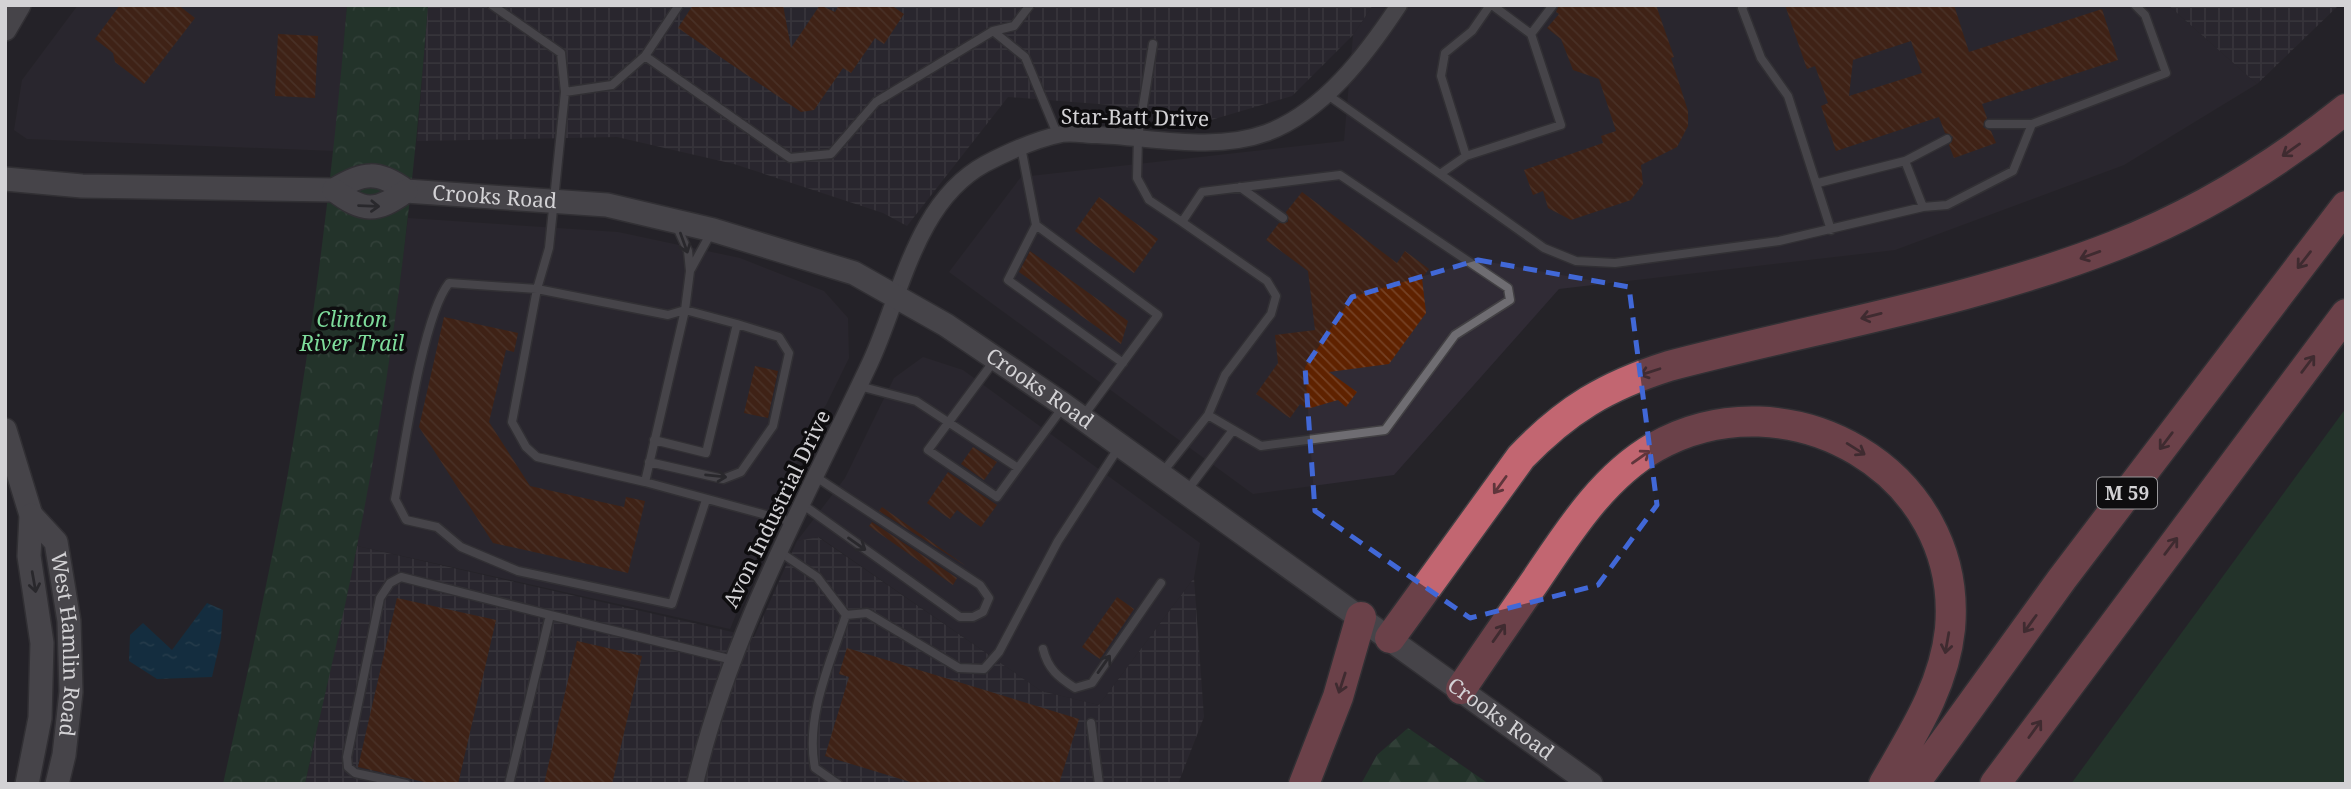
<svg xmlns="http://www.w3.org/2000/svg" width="2351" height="789" font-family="'Noto Serif',serif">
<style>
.built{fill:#302b35}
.industrial{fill:url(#industrial-grid)}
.grass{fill:#22482e}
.forest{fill:url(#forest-firs)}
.park{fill:url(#park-crowns)}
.water{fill:url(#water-ripples)}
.building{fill:url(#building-back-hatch);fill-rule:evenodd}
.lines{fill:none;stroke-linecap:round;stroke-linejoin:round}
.service-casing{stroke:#424043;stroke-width:11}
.minor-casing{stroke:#424043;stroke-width:19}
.secondary-casing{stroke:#424043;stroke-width:26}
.motorway-casing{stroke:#424043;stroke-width:33}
.service{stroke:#6f6d72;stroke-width:8}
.minor{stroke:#6f6d72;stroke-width:16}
.secondary{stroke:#6f6d72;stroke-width:23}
.motorway{stroke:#c26671;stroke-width:30}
.oneway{stroke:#5f353b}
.oneway2{stroke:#302f32}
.marked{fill:none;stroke:#4168d7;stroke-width:5;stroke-dasharray:14 9;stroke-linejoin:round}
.labels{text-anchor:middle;stroke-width:7;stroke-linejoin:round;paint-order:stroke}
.shield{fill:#0e0d0f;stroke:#98979a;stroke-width:2}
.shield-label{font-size:19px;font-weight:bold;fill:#d3d2d5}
.street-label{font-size:21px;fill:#d3d2d5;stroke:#0e0d0f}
.park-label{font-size:21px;font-style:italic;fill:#7edc9b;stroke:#0e0d0f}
</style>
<defs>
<pattern id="industrial-grid" width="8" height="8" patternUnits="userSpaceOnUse" patternTransform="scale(1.75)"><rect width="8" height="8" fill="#302b35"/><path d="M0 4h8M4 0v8" fill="none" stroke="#4d4951"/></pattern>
<pattern id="forest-firs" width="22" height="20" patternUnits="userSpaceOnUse" patternTransform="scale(1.75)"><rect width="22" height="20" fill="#22482e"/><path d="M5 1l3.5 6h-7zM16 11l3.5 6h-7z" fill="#41624b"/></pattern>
<pattern id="park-crowns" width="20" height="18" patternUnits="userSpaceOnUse" patternTransform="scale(1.75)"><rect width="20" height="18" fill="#22482e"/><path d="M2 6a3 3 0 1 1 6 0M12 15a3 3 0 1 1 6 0" fill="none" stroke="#41624b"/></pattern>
<pattern id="water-ripples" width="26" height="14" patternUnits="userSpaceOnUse" patternTransform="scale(1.75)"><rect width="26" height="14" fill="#003b5b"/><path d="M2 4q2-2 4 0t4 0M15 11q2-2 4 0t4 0" fill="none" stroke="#245672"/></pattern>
<pattern id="building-back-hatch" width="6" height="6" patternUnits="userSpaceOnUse" patternTransform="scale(1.75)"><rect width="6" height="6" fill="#5f2200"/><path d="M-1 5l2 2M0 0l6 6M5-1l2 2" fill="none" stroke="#754124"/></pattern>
</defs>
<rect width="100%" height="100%" fill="#252328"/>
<path class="built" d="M78,5H347L335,151L27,139L14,130L22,80Z
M1373,5H2168L2257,84L2124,165L1895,250L1559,289L1394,475L1253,494L949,272L1021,177L1344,141L1353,35Z
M408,218L618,232L740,258L824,291L848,318L849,358L826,405L805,433L791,483L730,629L357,546L392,342Z
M923,357L963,370L1200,543L1194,578L1099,705L1041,691L819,537L797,541L845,478L894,378Z"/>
<path class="industrial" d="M428,5H1373L1353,35L1292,96L1211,120L1111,105L1008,97L907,226L883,213L734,164L617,137L417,141Z
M2168,5H2339L2257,84Z
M818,537L1041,691L1099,705L1194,578L1204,717L1178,784H305L357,546L754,637L797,541Z"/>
<path class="grass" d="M2346,408V784H2071Z"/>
<path class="forest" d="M1408,728L1489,784H1361L1377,755Z"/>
<path class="park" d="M347,5H428C414,186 393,367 357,546C342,625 322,705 305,784H223C246,680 269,577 288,473C315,318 334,162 347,5Z"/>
<path class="water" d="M207,603L223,610L221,638L212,677L157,679L129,661L130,635L143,623L172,650Z"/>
<path class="building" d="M120,5H178L195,18L144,84L115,62L113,53L95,39Z
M693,5H783L791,48L820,5L835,12L839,5H891L904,14L884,44L875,38L851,73L843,68L814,110L801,112L678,28Z
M1559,5H1656L1674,57L1671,58L1688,111V126L1677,147L1641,165L1643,184L1631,200L1571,220L1548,208L1543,191L1533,195L1524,170L1603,143L1601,136L1616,131L1599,79L1573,70L1561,39L1547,28L1559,14L1556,12Z
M1785,5H1954L1969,52L2102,9L2118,60L1982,104L1987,118L1983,127L1991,131L1996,143L1954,158L1949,145L1953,137L1945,133L1939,117L1836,151L1821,106L1828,103L1815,66L1807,69ZM1911,41L1922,73L1849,96L1853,60Z
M278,34L318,36L315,98L275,96Z
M1302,192L1397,263L1405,251L1429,269L1422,278L1426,313L1389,364L1329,372L1357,392L1346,407L1338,400L1307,409L1300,404L1290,418L1256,394L1278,363L1275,335L1315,330L1308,271L1266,240L1279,223L1288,222L1286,212Z
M1099,197L1158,239L1134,273L1075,231Z
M1030,251L1128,321L1121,344L1019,272Z
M444,317L518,333L514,352L506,350L489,422L530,486L624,507L626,497L645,501L628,573L493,543L419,427Z
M755,366L778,371L768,418L744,413Z
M973,447L997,462L984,480L961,464Z
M948,472L997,505L981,527L957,510L950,519L927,503Z
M882,507L966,566L879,511Z
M872,522L957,578L953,585L869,526Z
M1117,597L1134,609L1100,659L1082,647Z
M397,598L496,620L458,784H433L358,767Z
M577,641L642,656L612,784H544Z
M847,648L1079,719L1059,784H917L825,756L849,677L839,674Z"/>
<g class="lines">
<defs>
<path id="service" d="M492,5L561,53L565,92
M679,5L645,56L790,158L831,154L876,102L993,31L1025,57L1058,136
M1744,5L1742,8L1761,58L1788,96L1831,230
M993,31L1014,26L1030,5
M1531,34L1553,5
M1153,44L1138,137L1137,178L1149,200L1182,222L1202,192L1340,175L1508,288L1510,300L1455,335L1385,430L1261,446L1208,415L1162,473
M645,56L612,85L565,92L549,248L537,289L512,422L526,447L537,457L645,482L685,310L690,271L688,251L676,225
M1325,93L1440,174L1466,156L1561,125L1531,34L1492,5
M1989,124H2032
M1021,147L1036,225L1158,315L1084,415
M1466,156L1441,76L1445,53L1472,31L1490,5
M1905,161L1923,207
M1440,174L1544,248L1576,261L1615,263L1779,241L1923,207L1947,205L2013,171L2032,124L2166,73L2145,15L2135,5
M1818,183L1905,161L1947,139
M1240,187L1283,218
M1182,222L1267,281L1276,296L1271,314L1225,375L1208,415
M1036,225L1008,280L1123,363
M691,269L712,231
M994,361L928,450L997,497L1018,468
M859,386L916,401L1018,468L1063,407
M654,440L706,453L737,324L685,310L668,315L537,289L449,283C422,317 404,451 395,499L406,520L437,527L461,547L518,571L672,604L706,500
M649,462L723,479L741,472L773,426L789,353L779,337L737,324
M645,482L792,522
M1186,492L1233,430
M802,504L960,617H973L983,612L989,598L980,585L816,477
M777,550L817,577L846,615C830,663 805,717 815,768L838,784
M846,615L867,613L959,668L984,669L999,652L1058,541L1119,447
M1043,649C1048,669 1058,677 1075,688L1092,683L1161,583
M1091,723L1099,784
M406,784L355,773L348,767L347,757L380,598L390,583L401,577L550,615
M509,784L550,615L733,660"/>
<path id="minor" d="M695,784C730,634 805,501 870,363C901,297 915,202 985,164C1008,152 1036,139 1062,134C1072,132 1086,135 1097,135C1150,137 1214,152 1266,133C1323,112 1366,55 1399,5"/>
<g id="secondary">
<path d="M5,29L19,5"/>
<path id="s1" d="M5,179L82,186L334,190C363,172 378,170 406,191L607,205L713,230L854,273L946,325L1064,405L1591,784"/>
<path d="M334,190C363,212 376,213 406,191"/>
<path d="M5,430L31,515L29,556L42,643L40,718L27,784"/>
<path id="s2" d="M31,515L56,542L69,621L71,692L64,755L57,784"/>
</g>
<path id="motorway" d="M1390,638L1521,457C1566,410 1606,386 1669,366C1817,327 1971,302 2114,246C2198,213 2276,165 2346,109
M1461,689C1486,652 1511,616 1536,580C1569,531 1603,477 1655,447C1788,372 1964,471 1950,629C1944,687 1912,735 1884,784
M1304,784L1338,697L1361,617
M1914,784L2062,579L2346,206
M1995,784L2346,314"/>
</defs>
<use href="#service" class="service-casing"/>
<use href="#minor" class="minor-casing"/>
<use href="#secondary" class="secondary-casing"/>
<use href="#motorway" class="motorway-casing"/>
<use href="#service" class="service"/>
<use href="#minor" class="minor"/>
<use href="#secondary" class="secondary"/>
<use href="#motorway" class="motorway"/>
</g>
<defs><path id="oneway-shaft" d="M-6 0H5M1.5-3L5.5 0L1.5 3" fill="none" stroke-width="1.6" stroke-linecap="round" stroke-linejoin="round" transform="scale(1.75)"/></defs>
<g class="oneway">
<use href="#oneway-shaft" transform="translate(2291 150) rotate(145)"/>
<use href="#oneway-shaft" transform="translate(2090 255) rotate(160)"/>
<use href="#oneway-shaft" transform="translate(2304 260) rotate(128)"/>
<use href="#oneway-shaft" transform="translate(1871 316) rotate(166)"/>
<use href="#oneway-shaft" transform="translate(2308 364) rotate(-53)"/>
<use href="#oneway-shaft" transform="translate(1650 372) rotate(162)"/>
<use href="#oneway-shaft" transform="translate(2166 441) rotate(127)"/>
<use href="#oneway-shaft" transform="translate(1856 449) rotate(32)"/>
<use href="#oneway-shaft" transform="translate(1641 457) rotate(-35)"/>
<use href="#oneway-shaft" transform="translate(1500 485) rotate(126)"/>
<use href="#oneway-shaft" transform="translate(2171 546) rotate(-53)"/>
<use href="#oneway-shaft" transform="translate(2030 624) rotate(126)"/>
<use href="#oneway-shaft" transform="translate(1499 633) rotate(-55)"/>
<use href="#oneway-shaft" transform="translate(1947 643) rotate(100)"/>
<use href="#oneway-shaft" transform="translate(1342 683) rotate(108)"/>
<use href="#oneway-shaft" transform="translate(2035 729) rotate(-54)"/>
</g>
<g class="oneway2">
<use href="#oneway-shaft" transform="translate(369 206) rotate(2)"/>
<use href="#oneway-shaft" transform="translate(684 243) rotate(70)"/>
<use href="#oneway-shaft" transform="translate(716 476) rotate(6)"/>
<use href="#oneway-shaft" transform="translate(857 544) rotate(35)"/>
<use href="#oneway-shaft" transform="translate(34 582) rotate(80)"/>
<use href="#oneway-shaft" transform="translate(1104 664) rotate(-55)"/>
</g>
<path d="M0 0H2351V789H0ZM1478,260L1629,287L1657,505L1598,585L1470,618L1315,511L1305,367L1352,297Z" fill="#252328" fill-opacity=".55" fill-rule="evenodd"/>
<path class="marked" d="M1478,260L1629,287L1657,505L1598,585L1470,618L1315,511L1305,367L1352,297Z"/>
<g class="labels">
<rect class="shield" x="2097" y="477.5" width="60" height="31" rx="5"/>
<g class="shield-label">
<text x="2127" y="500">M 59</text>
</g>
<g class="street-label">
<text transform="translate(1135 118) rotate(1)" y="7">Star-Batt Drive</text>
<text dy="7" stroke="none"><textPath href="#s1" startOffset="497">Crooks Road</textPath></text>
<text dy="7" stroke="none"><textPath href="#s1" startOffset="1085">Crooks Road</textPath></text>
<text transform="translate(777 509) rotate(-64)" y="7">Avon Industrial Drive</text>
<text dy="7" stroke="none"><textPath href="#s2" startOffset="140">West Hamlin Road</textPath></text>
<text dy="7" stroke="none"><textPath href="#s1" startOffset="1652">Crooks Road</textPath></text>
</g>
<g class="park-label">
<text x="352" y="327">Clinton<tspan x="352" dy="24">River Trail</tspan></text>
</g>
</g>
<rect width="2351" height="789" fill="none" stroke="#d3d2d5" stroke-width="14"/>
</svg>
